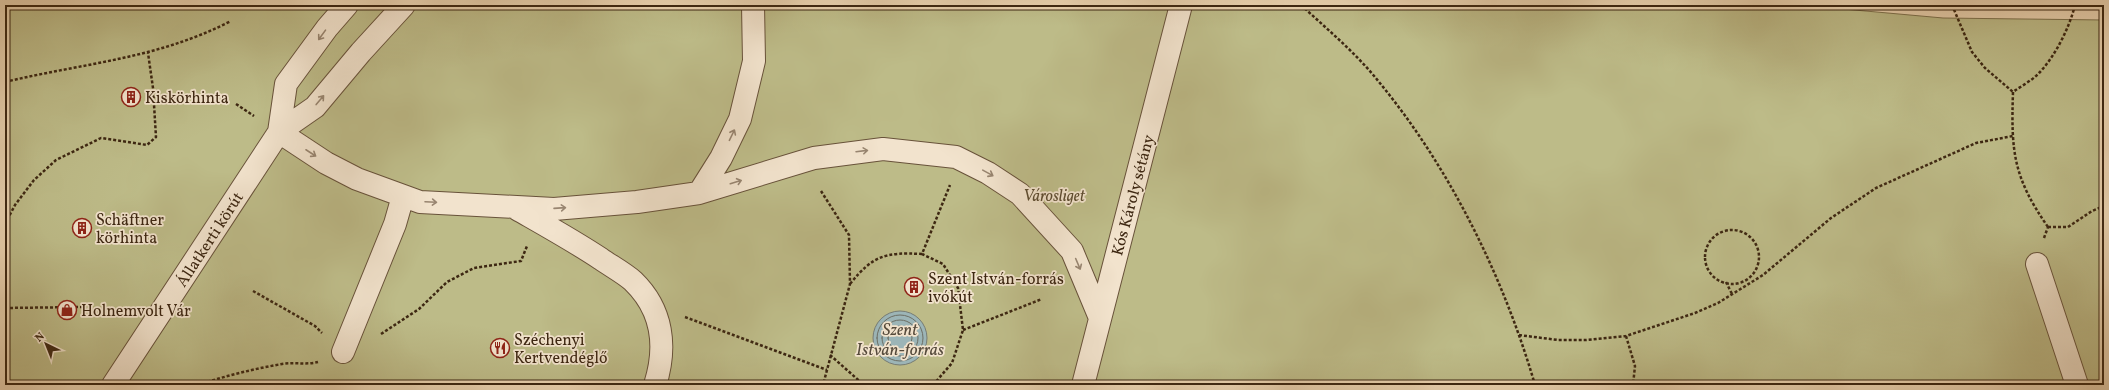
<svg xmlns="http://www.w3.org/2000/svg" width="2109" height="390" font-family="Vollkorn,serif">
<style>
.green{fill:#bdbb88;stroke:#7d714d}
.water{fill:#9cb5b7;stroke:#767c75}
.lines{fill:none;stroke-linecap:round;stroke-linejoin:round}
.shore{stroke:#6c6e64;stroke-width:1}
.minor-casing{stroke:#68523a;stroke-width:24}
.path{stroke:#3d2712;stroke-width:2.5;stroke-dasharray:3 2;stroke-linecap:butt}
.minor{stroke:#f2e3cd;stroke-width:22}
.oneway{stroke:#988570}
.labels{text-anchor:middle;stroke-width:3.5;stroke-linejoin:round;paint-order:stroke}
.poi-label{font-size:16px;fill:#3d2712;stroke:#f2e3cd;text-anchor:start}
.park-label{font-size:16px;font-style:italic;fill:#5d4c30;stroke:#f2e3cd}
.street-label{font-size:16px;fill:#3d2712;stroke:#f2e3cd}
.water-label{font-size:17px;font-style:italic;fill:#554a3b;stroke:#f2e3cd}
</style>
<rect width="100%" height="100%" fill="#ebd4b2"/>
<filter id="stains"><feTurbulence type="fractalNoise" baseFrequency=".005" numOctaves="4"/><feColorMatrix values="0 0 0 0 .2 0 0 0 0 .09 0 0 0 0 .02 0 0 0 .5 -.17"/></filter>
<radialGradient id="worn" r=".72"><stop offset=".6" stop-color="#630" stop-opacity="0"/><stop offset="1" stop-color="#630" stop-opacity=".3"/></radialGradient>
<path class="green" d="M5,5H1799L1943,18L2104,20V385H5Z"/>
<path class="water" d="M873 338a27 27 0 1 1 54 0a27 27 0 1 1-54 0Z"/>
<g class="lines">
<path class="shore" d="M877 338a23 23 0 1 1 46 0a23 23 0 1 1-46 0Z
M882 338a18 18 0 1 1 36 0a18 18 0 1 1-36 0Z
M888 338a12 12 0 1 1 24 0a12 12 0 1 1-24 0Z"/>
<defs>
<path id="minor" d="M279,132L326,163L357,179L420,202L554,209L637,202L699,193L814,158L883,149L956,157L988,173L1020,194L1072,251L1100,318
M279,132L286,84L327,28L347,5
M699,193L721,158L740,119L754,61L753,5
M517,209C545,225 574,241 601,259C611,266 624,273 633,281C663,310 667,347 655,385
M2037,264L2077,385
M343,352L395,224L403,196
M113,385L279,132L315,107L361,52L404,5
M1083,385L1181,5"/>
</defs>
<use href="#minor" class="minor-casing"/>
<path class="path" d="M1301,5C1328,30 1356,53 1379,82C1450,168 1504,278 1535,385
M1952,5L1972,52L1985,68L2013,92
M5,82C84,63 157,59 231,21
M236,104L254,116
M821,191L849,235L850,284L823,385
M5,224L15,205L34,180L56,160L101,138L147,145L156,137L153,88L148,53
M2048,227C2013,177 2011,151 2013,92C2020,87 2029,82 2036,76C2054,59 2069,29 2075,5
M2048,227H2068L2092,211L2104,206
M1705 257a27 27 0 1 1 54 0a27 27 0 1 1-54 0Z
M2044,238L2048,227
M1726,282L1732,294
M850,284C873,255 886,252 922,254
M253,291L315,326L322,333
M5,308L82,307L90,312
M685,317L827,370
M963,330L1042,299
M381,334L419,309L447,282L474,268L521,261L527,246
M1519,335L1558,340H1586L1626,336L1695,313L1718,303L1763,275L1831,218L1876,188L1976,143L2013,136
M1626,336L1635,366L1633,385
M830,355L864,385
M198,385C225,376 253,369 282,364C294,362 306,365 318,362
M933,385L952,363L963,330L958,288L943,264L922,254L950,185"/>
<use href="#minor" class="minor"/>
</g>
<defs><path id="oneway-shaft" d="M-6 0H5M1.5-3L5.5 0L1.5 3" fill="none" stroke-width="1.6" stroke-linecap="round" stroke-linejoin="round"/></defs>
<g class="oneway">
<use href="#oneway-shaft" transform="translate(322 35) rotate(126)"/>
<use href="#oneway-shaft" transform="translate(320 100) rotate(-50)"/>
<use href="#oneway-shaft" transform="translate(732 135) rotate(-64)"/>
<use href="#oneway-shaft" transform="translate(862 151) rotate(-7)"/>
<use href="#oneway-shaft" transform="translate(311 153) rotate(33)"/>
<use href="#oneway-shaft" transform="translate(988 173) rotate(29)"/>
<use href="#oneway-shaft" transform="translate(736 182) rotate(-17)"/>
<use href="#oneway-shaft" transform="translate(431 202) rotate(3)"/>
<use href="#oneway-shaft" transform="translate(560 208) rotate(-4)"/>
<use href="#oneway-shaft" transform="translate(1078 264) rotate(67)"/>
</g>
<defs>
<symbol id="building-ring" viewBox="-11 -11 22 22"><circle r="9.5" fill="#f2e3cd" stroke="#8f2418" stroke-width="1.5"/><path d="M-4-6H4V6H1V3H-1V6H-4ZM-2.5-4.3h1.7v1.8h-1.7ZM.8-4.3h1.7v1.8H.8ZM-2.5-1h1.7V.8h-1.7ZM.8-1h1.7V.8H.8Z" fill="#8f2418"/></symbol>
<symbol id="shop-ring" viewBox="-11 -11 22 22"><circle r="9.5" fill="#f2e3cd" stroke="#8f2418" stroke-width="1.5"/><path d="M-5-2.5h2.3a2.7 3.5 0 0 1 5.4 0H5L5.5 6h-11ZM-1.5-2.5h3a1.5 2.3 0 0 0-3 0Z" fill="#8f2418"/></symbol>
<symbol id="restaurant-ring" viewBox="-11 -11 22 22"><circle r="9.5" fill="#f2e3cd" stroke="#8f2418" stroke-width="1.5"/><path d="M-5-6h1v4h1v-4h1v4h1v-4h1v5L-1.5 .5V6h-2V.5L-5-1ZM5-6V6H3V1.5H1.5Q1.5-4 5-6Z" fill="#8f2418"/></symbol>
</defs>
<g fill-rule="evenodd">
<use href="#building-ring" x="120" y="86" width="22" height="22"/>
<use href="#building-ring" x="71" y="217" width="22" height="22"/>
<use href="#building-ring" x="903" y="276" width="22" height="22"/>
<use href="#shop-ring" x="56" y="299" width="22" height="22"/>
<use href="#restaurant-ring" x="489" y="337" width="22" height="22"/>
</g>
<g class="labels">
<g class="poi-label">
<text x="145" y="103">Kiskörhinta</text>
<text x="96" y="225">Schäftner<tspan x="96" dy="18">körhinta</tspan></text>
<text x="928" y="284">Szent István-forrás<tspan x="928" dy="18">ivókút</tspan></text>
<text x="81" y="316">Holnemvolt Vár</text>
<text x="514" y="345">Széchenyi<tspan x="514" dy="18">Kertvendéglő</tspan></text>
</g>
<g class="park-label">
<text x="1054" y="201">Városliget</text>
</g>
<g class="street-label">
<text transform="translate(1132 195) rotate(-75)" y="6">Kós Károly sétány</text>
<text transform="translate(209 239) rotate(-57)" y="6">Állatkerti körút</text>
</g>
<g class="water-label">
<text x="900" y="335">Szent<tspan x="900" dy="20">István-forrás</tspan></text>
</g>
</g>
<rect width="2109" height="390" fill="none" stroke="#ebd4b2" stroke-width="20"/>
<rect x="6" y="6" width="2097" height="378" fill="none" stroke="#3d2712" stroke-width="2"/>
<rect x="10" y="10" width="2089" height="370" fill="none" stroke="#3d2712"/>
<g transform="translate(46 344) rotate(317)" stroke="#f2e3cd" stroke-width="3" paint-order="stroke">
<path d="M0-3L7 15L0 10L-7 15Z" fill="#3d2712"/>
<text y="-6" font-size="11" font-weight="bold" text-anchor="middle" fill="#3d2712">N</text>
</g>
<rect width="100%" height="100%" filter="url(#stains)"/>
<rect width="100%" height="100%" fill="url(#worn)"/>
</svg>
